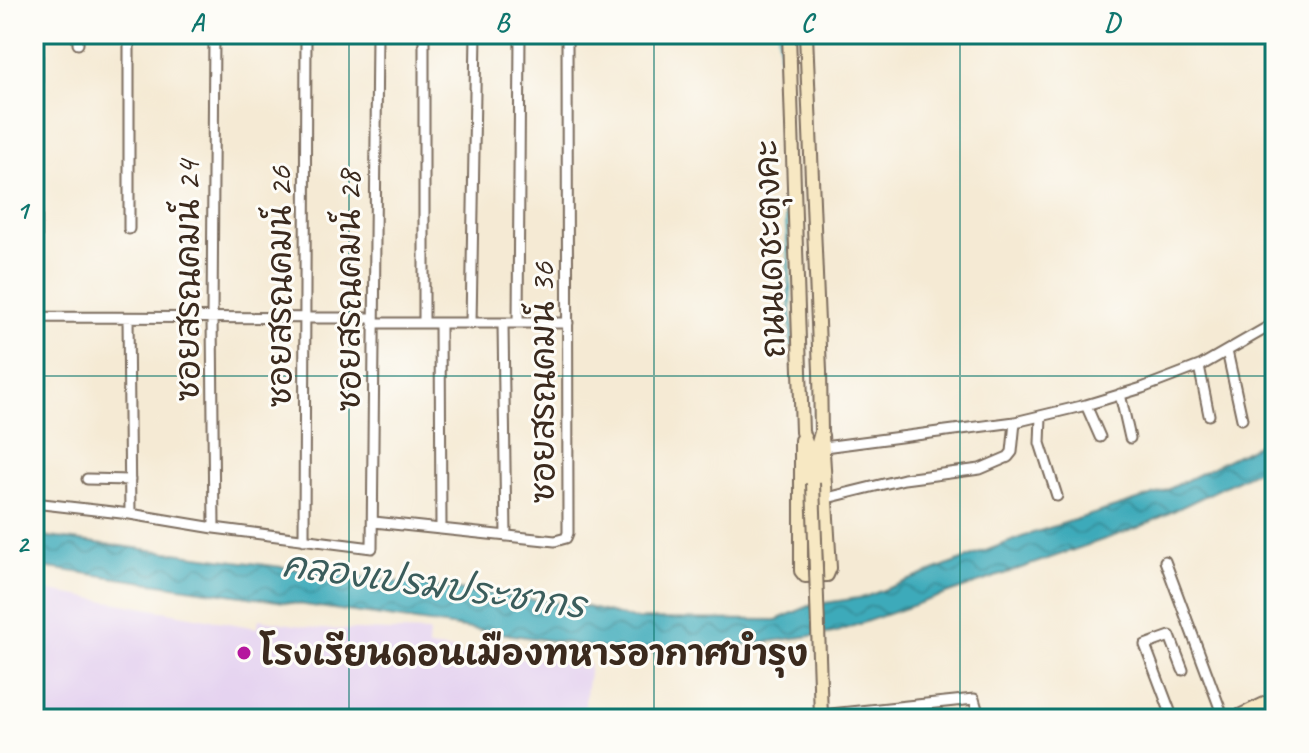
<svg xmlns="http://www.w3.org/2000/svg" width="1309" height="753" font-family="Caveat,'Playpen Sans Thai',sans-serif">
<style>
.built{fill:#e5d3f0}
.water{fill:url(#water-waves);stroke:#3c6a6c;stroke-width:2}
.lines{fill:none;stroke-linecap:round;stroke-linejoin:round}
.stream{stroke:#3caaba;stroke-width:3}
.street-casing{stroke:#7c6d5e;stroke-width:13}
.secondary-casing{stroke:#7c6d5e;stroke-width:16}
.street{stroke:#fff;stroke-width:9}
.secondary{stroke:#f7e8c3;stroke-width:12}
.secondary-bridge-casing{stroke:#7c6d5e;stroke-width:16;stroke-linecap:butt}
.secondary-bridge{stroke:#f7e8c3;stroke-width:12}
.grid{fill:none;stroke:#0f766e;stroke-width:2;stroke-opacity:0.55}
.poi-dot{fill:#b5179e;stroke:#fdfcf7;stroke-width:3}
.labels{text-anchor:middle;stroke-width:6;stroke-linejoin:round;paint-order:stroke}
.street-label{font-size:34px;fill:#3b2a1e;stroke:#fdfcf7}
.poi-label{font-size:34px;font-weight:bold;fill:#3b2a1e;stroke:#fdfcf7;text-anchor:start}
.water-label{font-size:36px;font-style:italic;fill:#3b5d5c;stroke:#fdfcf7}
.neatline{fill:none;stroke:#0f766e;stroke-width:3}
.grid-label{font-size:26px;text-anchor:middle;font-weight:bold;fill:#0f766e}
</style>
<defs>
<pattern id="water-waves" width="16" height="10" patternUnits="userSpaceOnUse" patternTransform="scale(2)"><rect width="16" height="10" fill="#3caaba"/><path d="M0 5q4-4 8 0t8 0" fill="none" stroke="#348b97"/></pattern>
</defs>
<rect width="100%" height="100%" fill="#fdfcf7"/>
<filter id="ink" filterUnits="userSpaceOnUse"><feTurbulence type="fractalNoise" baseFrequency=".0125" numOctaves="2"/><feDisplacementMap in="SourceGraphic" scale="16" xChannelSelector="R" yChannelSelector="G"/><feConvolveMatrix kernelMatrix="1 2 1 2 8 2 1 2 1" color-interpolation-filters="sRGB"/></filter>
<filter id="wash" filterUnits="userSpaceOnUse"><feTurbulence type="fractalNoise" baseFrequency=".006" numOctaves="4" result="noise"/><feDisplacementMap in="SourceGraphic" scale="32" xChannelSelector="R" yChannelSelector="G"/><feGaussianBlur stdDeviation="1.8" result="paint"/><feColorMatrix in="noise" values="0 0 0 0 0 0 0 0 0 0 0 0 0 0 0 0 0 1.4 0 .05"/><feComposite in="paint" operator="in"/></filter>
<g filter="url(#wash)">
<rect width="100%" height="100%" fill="#f5ead4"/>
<path class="built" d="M34,588L257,628L259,619L321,629L429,632L428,647L454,650L455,656L554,660L590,664L583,719H34Z"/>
<path class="water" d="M1275,436V462L1140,527L833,633L713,649L637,653L34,566V535L583,606L633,619L776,620L812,605L865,597L1030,534L1163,492Z"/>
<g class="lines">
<path class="stream" d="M779,34L792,346"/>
</g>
</g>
<g filter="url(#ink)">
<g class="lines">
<defs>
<path id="street" d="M78,34V44
M129,34V229
M214,34L212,318L214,528
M34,317L373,318
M128,318L130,514
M373,323H568
M424,323V34
M440,323L441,529
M518,323L520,34
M471,324L476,34
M503,324L506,536
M1227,351L1242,419
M1199,366L1209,415
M1120,394L1130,438
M1086,405L1100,437
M1041,417L1040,443L1057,496
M824,447L1015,422L1086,405L1142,388L1202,365L1275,323
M87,479L130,480
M827,498L904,479L980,469L1008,457L1012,452L1015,422
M34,503L130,514L214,528L372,548L377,34
M36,504L37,34
M374,522L555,541L566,538L568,533L567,34
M304,540L306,34
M1165,561L1224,719
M821,715L974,699L980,719
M1173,719L1145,645L1170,636L1183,670"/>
<path id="secondary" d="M789,34L802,432L813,461
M806,34L820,371L821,432L813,461V483
M801,440V571L805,576L827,575L830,568L822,435
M820,685L821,719
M1233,719L1275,699"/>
</defs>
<use href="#street" class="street-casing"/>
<use href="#secondary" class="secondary-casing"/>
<use href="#street" class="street"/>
<use href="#secondary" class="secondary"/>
<defs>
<path id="secondary-bridge" d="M813,483L820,685"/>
</defs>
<use href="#secondary-bridge" class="secondary-bridge-casing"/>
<use href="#secondary-bridge" class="secondary-bridge"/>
</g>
</g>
<path class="grid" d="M349,34V719M654,34V719M960,34V719M34,376H1275"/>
<circle class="poi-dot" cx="244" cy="653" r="8"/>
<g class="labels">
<g class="street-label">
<text transform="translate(769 249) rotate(-92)" y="12">ถนนเดชะตุงคะ</text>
<text transform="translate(187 281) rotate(-90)" y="12">ซอยสรณคมน์ 24</text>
<text transform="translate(279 287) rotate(-90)" y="12">ซอยสรณคมน์ 26</text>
<text transform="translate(348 291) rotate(-90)" y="12">ซอยสรณคมน์ 28</text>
<text transform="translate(542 383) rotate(-90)" y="12">ซอยสรณคมน์ 36</text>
</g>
<g class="poi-label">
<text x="260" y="665">โรงเรียนดอนเมืองทหารอากาศบำรุง</text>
</g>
<g class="water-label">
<text transform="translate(434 584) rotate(8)" y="13">คลองเปรมประชากร</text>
</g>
</g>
<rect width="1309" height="753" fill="none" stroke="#fdfcf7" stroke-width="88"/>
<rect x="44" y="44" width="1221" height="665" class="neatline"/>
<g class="grid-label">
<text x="197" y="31">A</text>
<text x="502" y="31">B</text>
<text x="807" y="31">C</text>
<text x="1112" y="31">D</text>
<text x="22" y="219">1</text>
<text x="22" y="552">2</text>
</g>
</svg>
